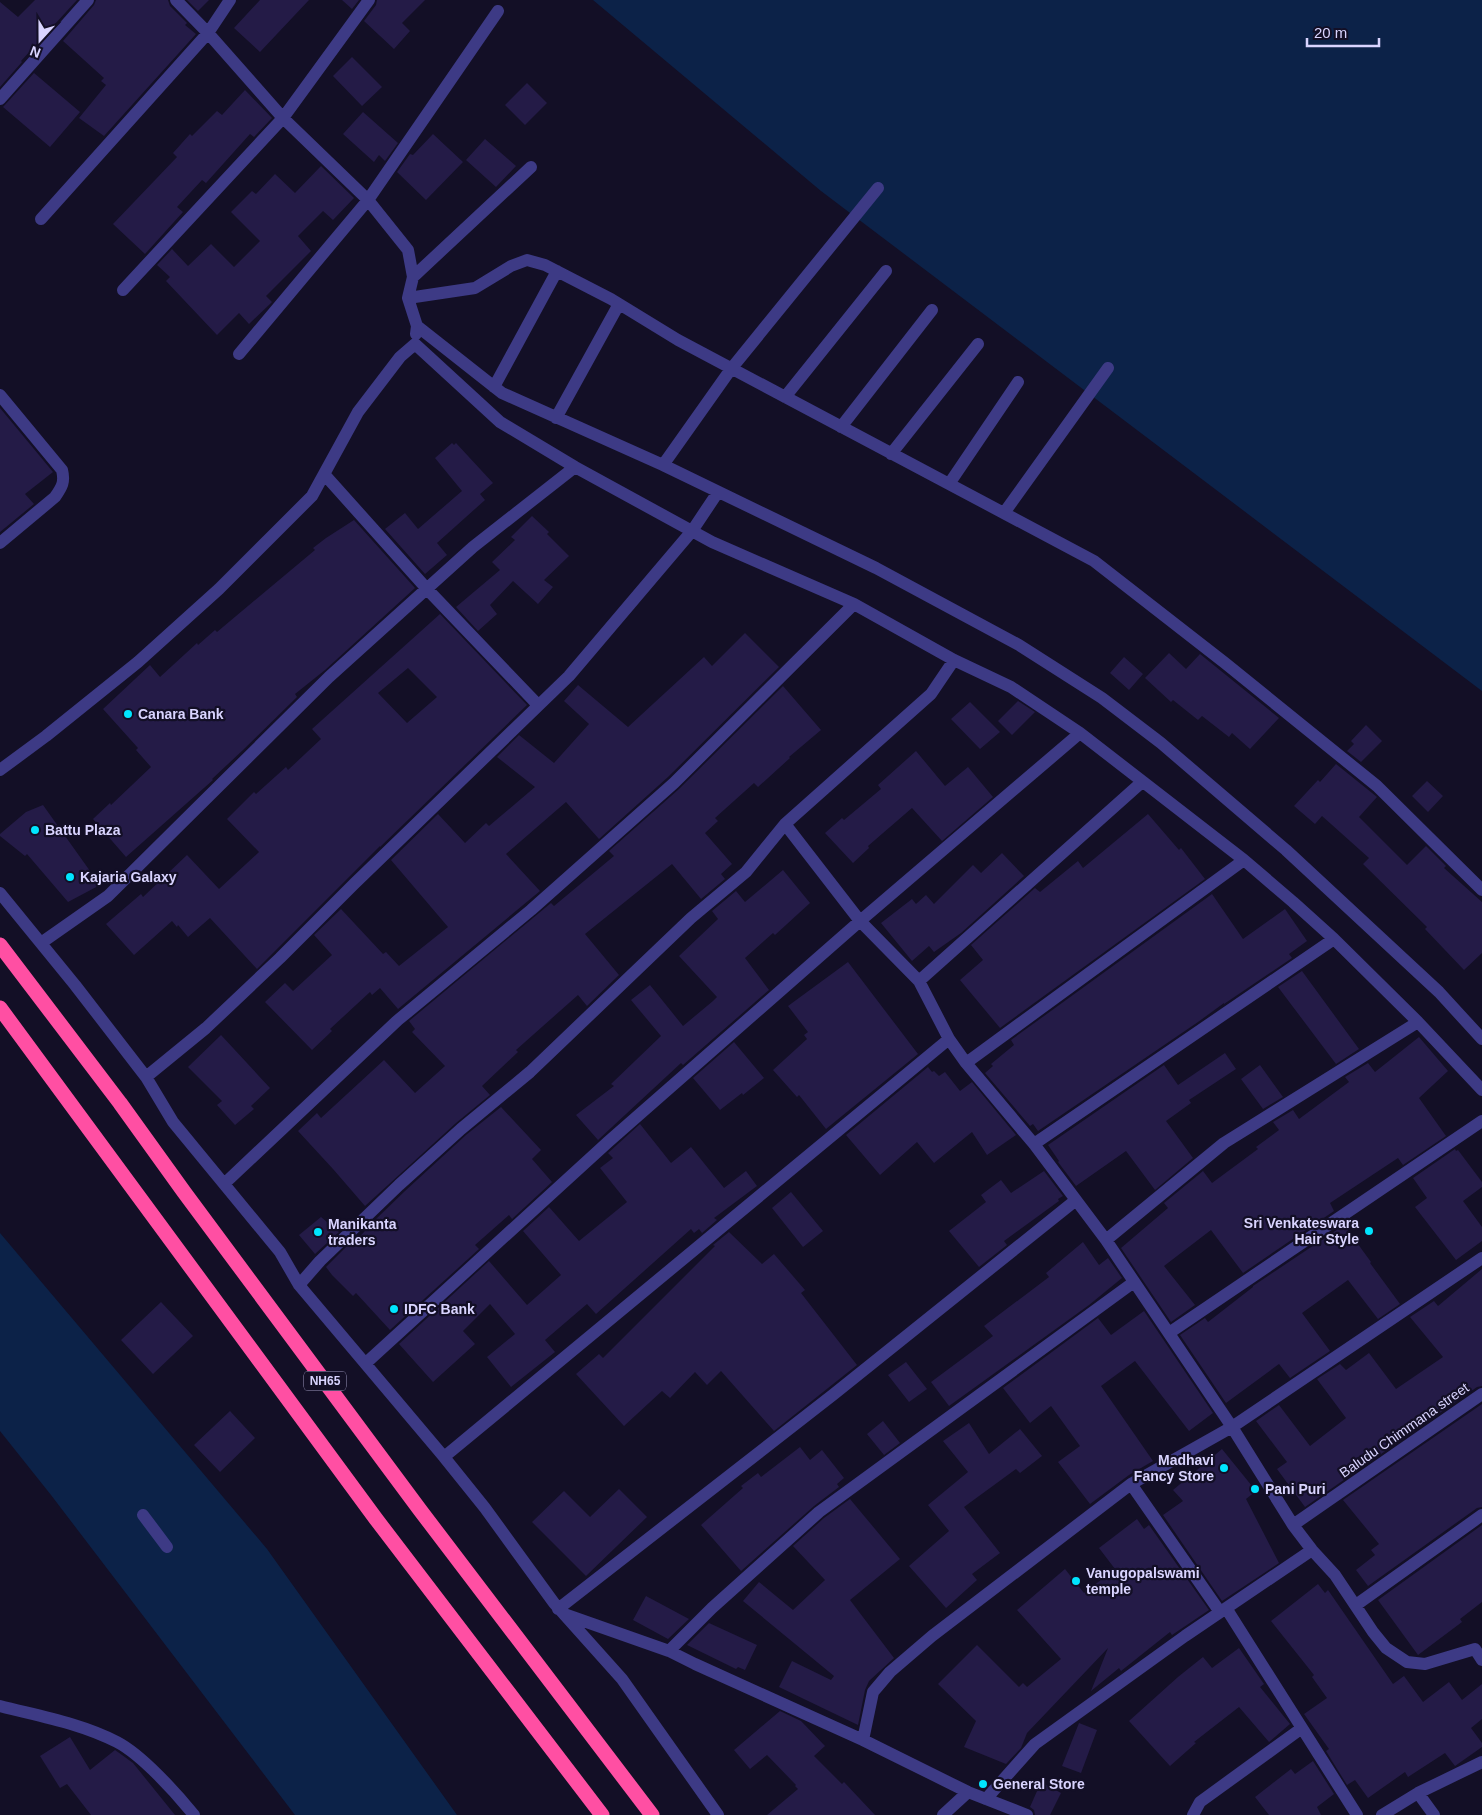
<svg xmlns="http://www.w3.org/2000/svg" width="1482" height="1815" font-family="Arial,sans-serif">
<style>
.water{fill:#0c2248}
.building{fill:#241b47;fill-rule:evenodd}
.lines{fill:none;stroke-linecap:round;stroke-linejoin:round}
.minor{stroke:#3d3a85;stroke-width:12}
.highway{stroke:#ff4fa3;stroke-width:15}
.poi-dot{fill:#00e5ff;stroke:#130f26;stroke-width:2}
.labels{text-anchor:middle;stroke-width:4.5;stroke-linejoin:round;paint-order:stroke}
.shield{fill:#130f26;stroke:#9e99be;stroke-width:1}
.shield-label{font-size:12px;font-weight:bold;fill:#d9d4ff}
.poi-label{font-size:14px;font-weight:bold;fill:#d9d4ff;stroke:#130f26;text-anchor:start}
.street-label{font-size:14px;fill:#d9d4ff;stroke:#130f26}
</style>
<rect width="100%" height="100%" fill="#130f26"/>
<path class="water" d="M593,0H1482V691L821,191Z
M0,1233L267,1549L457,1815H295L51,1495L0,1431Z"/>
<path class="building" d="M35,0H77L21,61L22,62L0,87V2L18,17Z
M96,0H168L170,6L187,23L185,25L196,34L104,136L79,118L106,85L101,81L104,78L63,41L94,5Z
M187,0H209L198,11Z
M260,0H309L260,52L234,28Z
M342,0H359L352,9Z
M377,0H425L402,23L410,31L394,49L364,21L376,5Z
M352,57L382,87L362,106L333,76Z
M34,73L80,112L50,147L3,107Z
M527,83L547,103L525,125L505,105Z
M245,90L272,118L254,137L250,134L206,183L202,180L177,207L183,212L145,254L113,224L177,157L173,153L190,134L192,136L217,111L222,115Z
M363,112L398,143L385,161L379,155L374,162L343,134Z
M433,134L463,162L426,200L397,172L410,154L413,155Z
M485,139L516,166L496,187L466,160Z
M321,166L354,198L333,220L323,211L298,236L311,251L266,296L272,302L270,304L249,324L239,313L217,335L166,281L170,277L157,265L172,249L188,266L211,244L234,267L260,241L231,212L252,191L256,194L275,174L295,193Z
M0,408L53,472L25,494L34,504L0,532Z
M452,443L454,445L456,443L493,483L480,494L485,500L437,543L447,555L425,574L385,529L405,513L418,529L462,491L435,458Z
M532,516L549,532L547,534L569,556L544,580L553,587L538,604L513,581L490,605L497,614L478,631L456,607L500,570L492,562L515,540L511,537Z
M354,520L415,588L325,670L295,694L297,697L243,750L212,779L213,780L126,857L93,819L110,803L111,805L151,767L136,750L138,748L103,709L150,665L160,677L197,643L198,645L215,630L217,632L315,550L313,548L326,538Z
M440,614L527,705L380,847V846L257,969L210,918L188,937L178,925L177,927L172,921L134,955L106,924L141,894L143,897L187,855L219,889L259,852L227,819L254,792L256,794L286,767L288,770L321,739L312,729ZM408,668L437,697L407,723L378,693Z
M745,633L779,667L668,777L599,839L566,802L506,854L540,891L398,1009L380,988L372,995L370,992L330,1029L332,1031L312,1050L265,1002L285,983L293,991L332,955L314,935L341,909L383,954L386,952L399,966L448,927L391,860L438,814L465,843L486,823L489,826L535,787L497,757L519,735L554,763L589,724L564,701L578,685L628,727L704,657L712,666Z
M1169,653L1186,669L1200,654L1279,718L1250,749L1232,733L1229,737L1202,716L1198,720L1173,700L1171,702L1145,678Z
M1124,657L1143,674L1129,690L1110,673Z
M783,686L821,730L789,757L790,758L758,787L754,783L715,818L718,821L705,833L732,864L721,874L725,879L701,899L672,864L585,934L619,975L587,1006L578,995L516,1050L518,1052L482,1086L490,1095L456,1123L365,1206L333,1169L298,1131L317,1113L321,1118L384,1060L415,1093L445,1066L412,1032L415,1029L409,1021L551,903L554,906L614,856L609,851L679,789Z
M1018,701L1035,712L1012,735L998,721Z
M970,702L1000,732L980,749L951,719Z
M1366,725L1382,741L1361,762L1347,751L1354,744L1351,741Z
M916,751L945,786L968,767L993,797L942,841L912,808L868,846L869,848L853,863L825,833L842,818L844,820L881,789L878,785Z
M1336,764L1377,797L1359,817L1407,865L1426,846L1446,866L1444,868L1482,902V953L1464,970L1425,929L1427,927L1363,864L1369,858L1322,816L1315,824L1294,806L1318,780L1320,782Z
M1427,781L1443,796L1428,812L1412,796Z
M43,805L100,885L68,902L27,854L25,856L0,836V834L26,812Z
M1148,814L1179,850L1181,848L1205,879L1000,1028L960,980L983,960L971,945L1035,888L1040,892L1078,861L1083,868Z
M1002,853L1024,876L961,933L934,952L929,946L912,961L881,923L912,899L916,904L926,895L934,904L973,865L981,873Z
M783,870L810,903L775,935L773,933L745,958L769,990L683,1065L681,1063L598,1140L576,1115L614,1086L611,1084L661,1036L631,1000L650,985L683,1026L713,1001L717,997L679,956L718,919L712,911L736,891L745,902Z
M1212,894L1243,939L1285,909L1307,941L1289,954L1292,958L1224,1004V1003L1198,1022L1038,1131L1033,1124L1030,1126L985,1073L993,1066L991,1064L1014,1045L1011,1040Z
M848,962L918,1054L826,1129L799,1095L797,1097L773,1070L807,1039L804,1035L808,1032L788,1006Z
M1302,971L1359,1049L1336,1064L1278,987Z
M221,1035L270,1088L251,1106L254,1109L235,1125L217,1105L222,1101L188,1067Z
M1419,1037L1448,1071L1419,1098L1446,1136L1403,1165L1398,1158L1330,1203L1334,1211L1243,1273L1211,1230L1164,1266L1195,1305L1171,1322L1121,1248L1168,1208L1164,1203L1203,1171L1212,1183L1258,1149L1256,1147L1279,1130L1273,1122L1293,1110L1299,1119L1349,1082L1345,1077L1368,1063L1375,1072Z
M734,1042L764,1078L743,1095L742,1093L720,1110L693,1078Z
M1225,1053L1236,1069L1189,1100L1191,1103L1166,1121L1193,1158L1155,1190L1126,1151L1076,1186L1058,1162L1059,1161L1048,1145L1164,1065L1178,1085Z
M1260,1065L1283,1097L1263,1109L1241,1079Z
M928,1067L932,1072L934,1071L939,1076L945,1072L960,1091L972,1082L1016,1135L987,1155L972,1132L934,1163L917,1142L880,1175L846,1135Z
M501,1107L541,1150L532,1159L552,1182L512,1219L509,1215L475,1245L479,1249L390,1330L356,1293L353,1296L332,1275L326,1267L351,1242L353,1244L376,1219L405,1191L466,1135Z
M640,1124L671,1163L691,1147L724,1188L746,1171L757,1186L714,1218L717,1220L702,1233L699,1229L694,1233L691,1229L596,1314L587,1304L545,1340L555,1352L511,1387L487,1357L515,1334L490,1304L463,1331L475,1344L433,1382L399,1344L489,1261L527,1305L561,1275L523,1231L549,1207L579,1241L627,1202L600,1168L613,1158L608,1153Z
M1455,1149L1456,1151L1458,1150L1482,1182V1187L1463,1201L1482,1227V1241L1456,1260L1415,1207L1427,1198L1413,1178Z
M1044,1171L1063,1196L1058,1199L1059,1201L1004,1241L1007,1245L979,1267L949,1231L986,1202L981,1195L1001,1180L1011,1193Z
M791,1192L823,1231L803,1247L772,1208Z
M321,1217L339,1232L315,1254L299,1235Z
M1344,1225L1371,1262L1370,1263L1400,1304L1378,1319L1348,1280L1302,1313L1330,1351L1290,1378L1279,1364L1226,1403L1180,1335L1205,1318L1208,1322L1253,1287V1286Z
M729,1232L762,1264L774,1254L805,1290L801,1293L857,1365L774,1431L721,1371L707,1385L695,1372L670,1398L662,1391L624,1426L576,1374L599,1354L603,1358L715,1246L713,1245Z
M1083,1242L1099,1265L1108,1258L1122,1278L1089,1305L949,1406L931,1382L993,1336L984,1326L1049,1277L1046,1273Z
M1482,1269V1386L1477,1387L1305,1507L1277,1469L1287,1462L1256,1421L1279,1405L1310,1446L1346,1418L1317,1379L1340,1364L1346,1370L1369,1353L1396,1389L1443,1357L1410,1317L1434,1301L1438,1306Z
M161,1302L193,1336L153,1374L121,1340Z
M1144,1311L1213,1413L1189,1431L1135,1361L1101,1386L1153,1461L1129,1475L1090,1504L1058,1462L1080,1446L1051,1406L1030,1423L1003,1388L1098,1318L1111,1335Z
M906,1362L927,1389L909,1402L888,1375Z
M1482,1404V1507L1477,1508L1368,1586L1356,1570L1375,1555L1371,1550L1379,1544L1343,1500Z
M230,1411L255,1438L220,1472L194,1445Z
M883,1421L900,1443L884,1455L867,1434Z
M969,1423L989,1454L1020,1429L1042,1456L1020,1473L1016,1469L964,1507L1000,1553L972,1574L977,1580L946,1608L909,1566L949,1531L928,1505L968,1472L943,1441Z
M800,1447L810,1460L822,1450L844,1478L837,1484L839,1487L814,1506L741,1571L701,1525L743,1488L741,1486L758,1473L761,1477Z
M1222,1449L1256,1491L1246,1499L1279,1563L1222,1601L1163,1515L1183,1501L1173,1490Z
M619,1489L647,1517L586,1576L532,1522L564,1491L590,1517Z
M850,1499L900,1559L850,1600L894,1658L869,1681L865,1690L858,1725L779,1687L792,1661L831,1680L834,1676L743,1601L759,1582L793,1610L825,1580L793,1546L824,1518Z
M1137,1519L1144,1529L1149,1525L1209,1610L1172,1635L1170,1632L1121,1671L1119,1668L1091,1691L1108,1648L1027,1733L1021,1748L1006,1764L964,1747L976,1721L938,1684L977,1645L1019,1687L1023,1683L1027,1687L1061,1659L1017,1610L1065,1569L1084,1593L1115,1569L1099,1548Z
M1482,1525V1602L1460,1619L1462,1622L1418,1655L1378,1600Z
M1318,1584L1325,1593L1328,1590L1393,1684L1404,1676L1423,1702L1449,1682L1462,1700L1482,1684V1719L1471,1728L1482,1743V1747L1455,1766L1445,1753L1408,1777L1405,1772L1368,1798L1355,1780L1347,1785L1326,1751L1329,1749L1304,1714L1327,1698L1312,1677L1314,1675L1271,1621Z
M646,1596L689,1619L668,1639L633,1620Z
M709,1623L757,1645L745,1670L738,1667L736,1669L687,1645Z
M1239,1648L1264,1684L1260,1687L1290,1724L1269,1742L1239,1707L1194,1742L1196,1743L1170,1766L1129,1721L1178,1677L1203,1657L1212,1668Z
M780,1711L801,1721L825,1746L814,1756L842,1784L844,1782L875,1815H767L798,1789L795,1786L796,1785L767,1755L750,1769L734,1750Z
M1079,1723L1097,1730L1081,1773L1062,1766Z
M70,1737L90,1770L115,1750L122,1755L133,1763L175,1815H91L67,1784L60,1788L40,1756Z
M1313,1761L1334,1794L1317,1807L1321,1815H1269L1255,1797L1291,1769L1295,1774Z
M1041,1782L1061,1793L1050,1815H1035L1034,1810L1030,1807Z"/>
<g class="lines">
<path class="minor" d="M176,0L208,33L283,118L368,200L408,250L413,277L408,298L417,326L416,334
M0,99L88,0
M41,219L208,33L230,0
M413,277L531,167
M123,290L283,118L369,0
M408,298L475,288L511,266L527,260L545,265L611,299L678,340L1094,561L1225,663L1377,786L1482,890
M417,326L502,393L663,465L876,568L1019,645L1102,698L1161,743L1286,850L1439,992L1482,1039
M239,354L368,200L498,11
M494,387L557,271
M0,395L62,470C65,482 62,487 55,497L0,543
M785,397L886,271
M556,418L619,304
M841,427L932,310
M891,454L978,344
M663,465L731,369L878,188
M324,474L427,589L538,705
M949,484L1018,382
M1004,513L1108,368
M0,770L46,736L138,662L219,589L312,496L358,412L400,357L415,344L500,422L575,467L712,542L854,604L954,660L1011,687L1080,733L1244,860L1293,902L1334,939L1418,1022L1482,1090
M1244,860L966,1063L1034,1144L1106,1240L1232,1427L1293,1525L1312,1550L1335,1575L1373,1632L1386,1648L1407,1662L1425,1664L1475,1649L1482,1660
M0,893L75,985L146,1077L173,1122L280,1252L299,1285L444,1457L485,1508L554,1603L622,1679L718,1815
M41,943L108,896L329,677L473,547L575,467
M919,981L1142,782
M966,1063L949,1039L919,981L860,921L1080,733
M146,1077L206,1028L280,958L354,884L569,676L692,531L718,492
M1034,1144L1334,939
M224,1184L398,1020L531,910L674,783L854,604
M1106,1240L1224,1143L1418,1022
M299,1285L320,1261L399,1185L461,1129L530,1072L691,918L746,872L785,824L931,694L954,660
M1169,1333L1482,1121
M366,1363L608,1142L860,921L785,824
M444,1457L949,1039
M1131,1484L1220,1612
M143,1515L167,1547
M1293,1525L1482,1394
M1356,1605L1482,1515
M1226,1608L1357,1815
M558,1609L834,1394L1076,1200
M564,1614L669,1651L695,1664L863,1740L968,1792L1027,1815
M669,1651L712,1608L819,1512L1134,1282
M0,1706C39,1716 80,1723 117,1742C142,1755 176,1793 194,1815
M863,1740L873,1692L890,1672L932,1636L1131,1484L1232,1427L1482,1258
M1418,1793L1434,1815
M986,1799L1035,1744L1185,1636L1312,1550
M943,1815L968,1792
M1193,1815L1200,1802L1302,1728
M1382,1815L1418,1793L1482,1762"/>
<path class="highway" d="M0,945L120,1103L184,1192L420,1510L652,1815
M0,1008L376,1519L602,1815"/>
</g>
<g class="poi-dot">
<circle cx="128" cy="714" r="5"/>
<circle cx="35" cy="830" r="5"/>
<circle cx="70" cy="877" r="5"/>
<circle cx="1369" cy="1231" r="5"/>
<circle cx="318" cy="1232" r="5"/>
<circle cx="394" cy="1309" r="5"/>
<circle cx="1224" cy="1468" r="5"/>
<circle cx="1255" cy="1489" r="5"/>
<circle cx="1076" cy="1581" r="5"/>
<circle cx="983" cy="1784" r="5"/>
</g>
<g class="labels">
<rect class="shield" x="304" y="1371.5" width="42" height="19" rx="4"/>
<g class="shield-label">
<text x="325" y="1385">NH65</text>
</g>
<g class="poi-label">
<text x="138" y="719">Canara Bank</text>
<text x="45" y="835">Battu Plaza</text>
<text x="80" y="882">Kajaria Galaxy</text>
<text x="1359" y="1228" text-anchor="end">Sri Venkateswara<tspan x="1359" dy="16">Hair Style</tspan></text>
<text x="328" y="1229">Manikanta<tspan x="328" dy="16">traders</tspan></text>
<text x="404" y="1314">IDFC Bank</text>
<text x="1214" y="1465" text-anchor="end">Madhavi<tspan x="1214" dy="16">Fancy Store</tspan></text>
<text x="1265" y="1494">Pani Puri</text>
<text x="1086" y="1578">Vanugopalswami<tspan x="1086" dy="16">temple</tspan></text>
<text x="993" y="1789">General Store</text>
</g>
<g class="street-label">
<text transform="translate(1404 1430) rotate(-35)" y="5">Baludu Chimmana street</text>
</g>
</g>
<g transform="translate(40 40) rotate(201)" stroke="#130f26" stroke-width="4" paint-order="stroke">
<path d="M0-4L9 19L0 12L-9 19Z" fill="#d9d4ff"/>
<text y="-8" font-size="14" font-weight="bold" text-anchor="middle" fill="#d9d4ff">N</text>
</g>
<path d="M1307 38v8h72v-8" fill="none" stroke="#d9d4ff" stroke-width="2.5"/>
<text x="1314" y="38" font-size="15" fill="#d9d4ff" stroke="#130f26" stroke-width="4" paint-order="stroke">20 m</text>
</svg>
